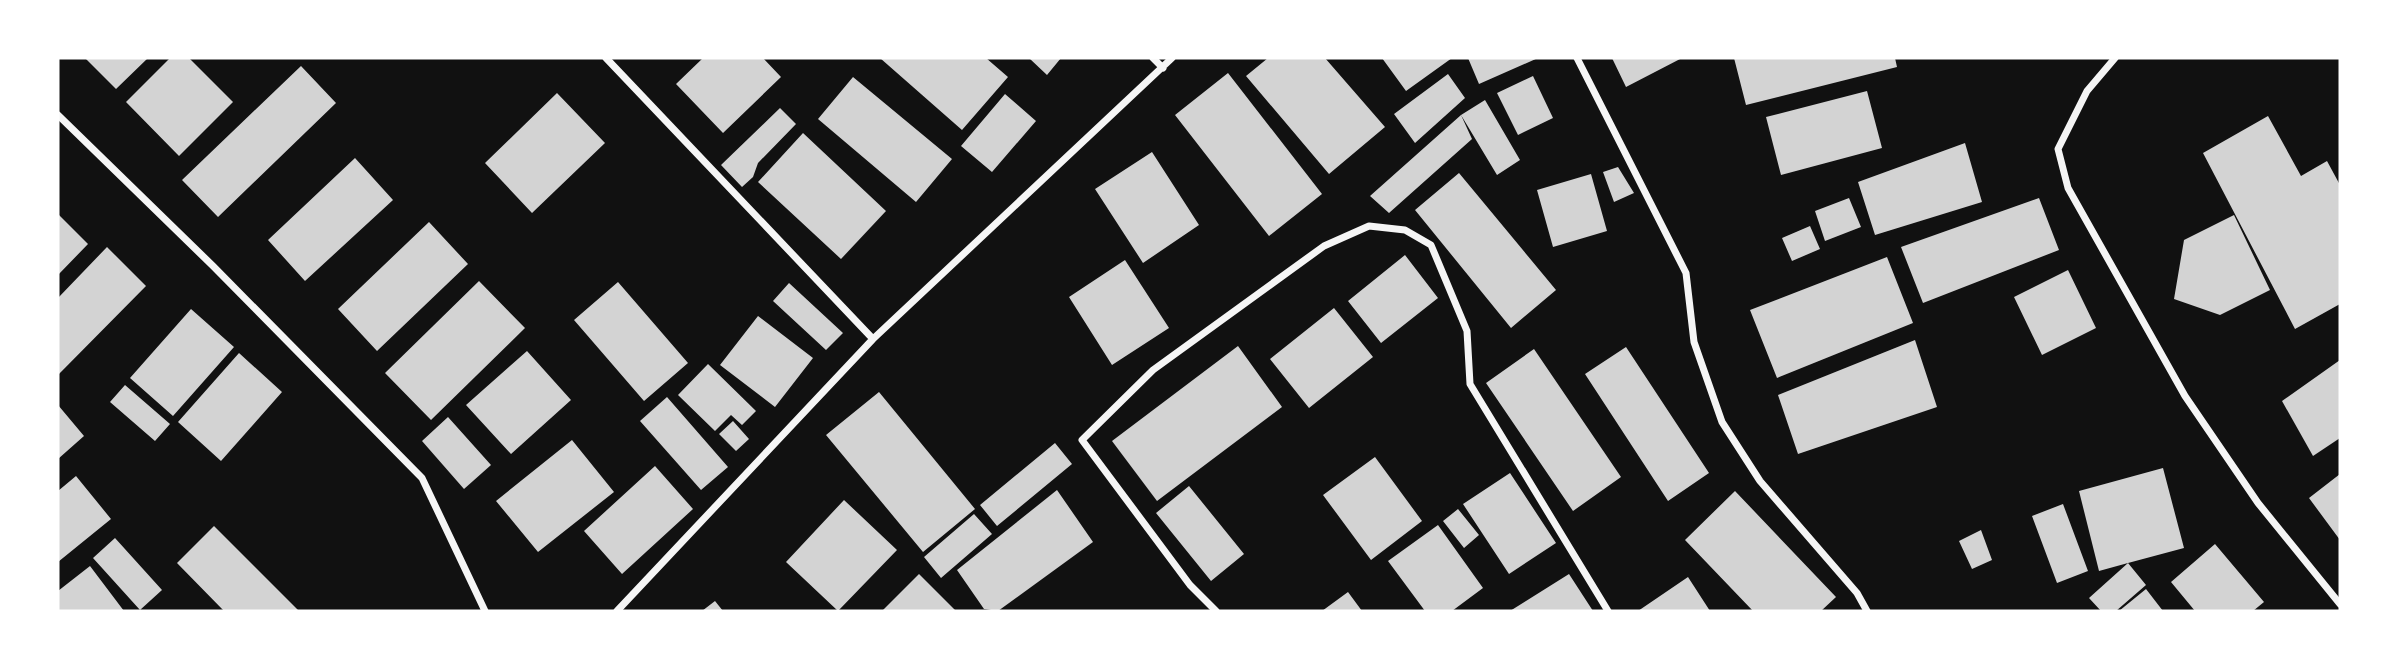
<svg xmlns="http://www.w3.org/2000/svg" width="2398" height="669" font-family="Poppins,sans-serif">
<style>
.building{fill:#d3d3d3}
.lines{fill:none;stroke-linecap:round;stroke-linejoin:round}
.minor{stroke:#f5f5f5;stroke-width:7}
</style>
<rect width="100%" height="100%" fill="#111"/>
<path class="building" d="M85,58H148L116,89Z
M170,58H189L233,102L179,156L126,102Z
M703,58H763L781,77L723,133L676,84Z
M880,58H986L1008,77L962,130Z
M1029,58H1061L1047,75Z
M1268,58H1325L1385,127L1329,174L1246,76Z
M1382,58H1452L1406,91Z
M1468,58H1538L1479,84Z
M1612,58H1682L1626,87Z
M1734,58H1895L1897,67L1746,105Z
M301,66L336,103L218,217L182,180Z
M1228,73L1322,194L1269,236L1175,115Z
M1448,74L1465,98L1415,143L1394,114Z
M1533,76L1553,118L1518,135L1497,93Z
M853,77L952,159L916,202L818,119Z
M1867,91L1882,148L1781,175L1766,117Z
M557,93L605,143L532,213L485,163Z
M1005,94L1036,121L992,172L961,146Z
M1485,100L1520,160L1497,175L1461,115Z
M780,108L796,124L758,163L753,177L742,187L721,165Z
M1461,115L1472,139L1389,213L1370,196Z
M2268,116L2301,176L2327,161L2340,185V304L2295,329L2203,153Z
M803,133L886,211L841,259L758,182Z
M1965,143L1982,202L1875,235L1858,182Z
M1152,152L1199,225L1143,263L1095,189Z
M355,158L393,200L305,281L268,240Z
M1618,167L1634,193L1614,202L1603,172Z
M1459,173L1556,290L1511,328L1415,210Z
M1591,174L1607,231L1553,247L1537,190Z
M1849,198L1861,227L1825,241L1815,211Z
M2039,198L2059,250L1923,303L1901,247Z
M58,214L88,244L58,275Z
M2234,215L2270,290L2220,315L2174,299L2184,240Z
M429,222L468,264L377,351L338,309Z
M1810,226L1820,249L1792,261L1782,238Z
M107,247L146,286L58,375V298Z
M1405,255L1438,298L1381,343L1348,301Z
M1887,257L1913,323L1777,378L1750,310Z
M1125,260L1169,328L1112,365L1069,297Z
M2068,270L2096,328L2042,355L2014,297Z
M479,281L525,328L431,420L385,373Z
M618,282L688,363L644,401L574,320Z
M789,283L843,333L826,350L773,301Z
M1334,308L1373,357L1309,408L1270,359Z
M191,309L234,347L173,416L130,378Z
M758,316L813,358L775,407L720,365Z
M1915,340L1937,407L1798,454L1778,395Z
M1238,346L1282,407L1157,501L1112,441Z
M1626,347L1709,473L1668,501L1585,374Z
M1534,349L1621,477L1573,511L1486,383Z
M527,351L571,400L511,454L466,405Z
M239,353L282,392L221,461L178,422Z
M2340,360V438L2313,456L2282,401Z
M708,364L756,411L742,425L731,415L715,431L678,395Z
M125,385L170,424L155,441L110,402Z
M879,392L975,509L923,552L826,435Z
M667,397L728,467L701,490L640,421Z
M58,405L84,436L58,459Z
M448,417L491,465L464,489L422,441Z
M733,421L749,439L736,451L719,434Z
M572,440L614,492L538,552L496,501Z
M1055,443L1072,464L997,526L980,505Z
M1375,457L1422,521L1371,560L1323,495Z
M655,466L693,509L622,574L584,531Z
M2163,468L2184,548L2128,563L2146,585L2116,611H2101L2089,598L2128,563L2099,571L2079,491Z
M1510,473L1556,543L1509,574L1463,504Z
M2340,474V540L2309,498Z
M76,476L111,519L58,562V491Z
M1189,486L1244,554L1211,581L1156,513Z
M1057,490L1093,542L998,611L984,609L957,570Z
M1735,491L1836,597L1821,611H1753L1685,540Z
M844,500L897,550L838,611L786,562Z
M2063,504L2088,571L2057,583L2032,516Z
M1458,509L1479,535L1464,548L1443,521Z
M974,514L992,534L941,578L924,557Z
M1438,525L1483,588L1452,611H1425L1388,561Z
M214,526L299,611H224L177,563Z
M1981,530L1992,560L1972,569L1959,541Z
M115,538L162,590L140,610L93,558Z
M2215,544L2264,602L2253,611H2195L2171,582Z
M90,566L124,611H58V591Z
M919,574L956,611H882Z
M1569,574L1593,611H1510Z
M1688,577L1710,611H1638Z
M2146,589L2163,611H2119Z
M1348,592L1362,611H1322Z
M715,601L723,611H702Z"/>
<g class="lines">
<path class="minor" d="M606,58L873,339
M1153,58L1163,68
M1577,58L1686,273L1694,342L1722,422L1760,481L1857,593L1867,611
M2115,58L2087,91L2058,149L2068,188L2185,396L2258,503L2340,604
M58,115L213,266L422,478L485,611
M617,611L873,339L1172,58
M1216,611L1190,585L1082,440L1153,370L1324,246L1369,226L1405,230L1431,245L1467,331L1470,384L1608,611"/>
</g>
<rect width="2398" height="669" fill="none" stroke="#ffffff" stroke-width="119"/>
</svg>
